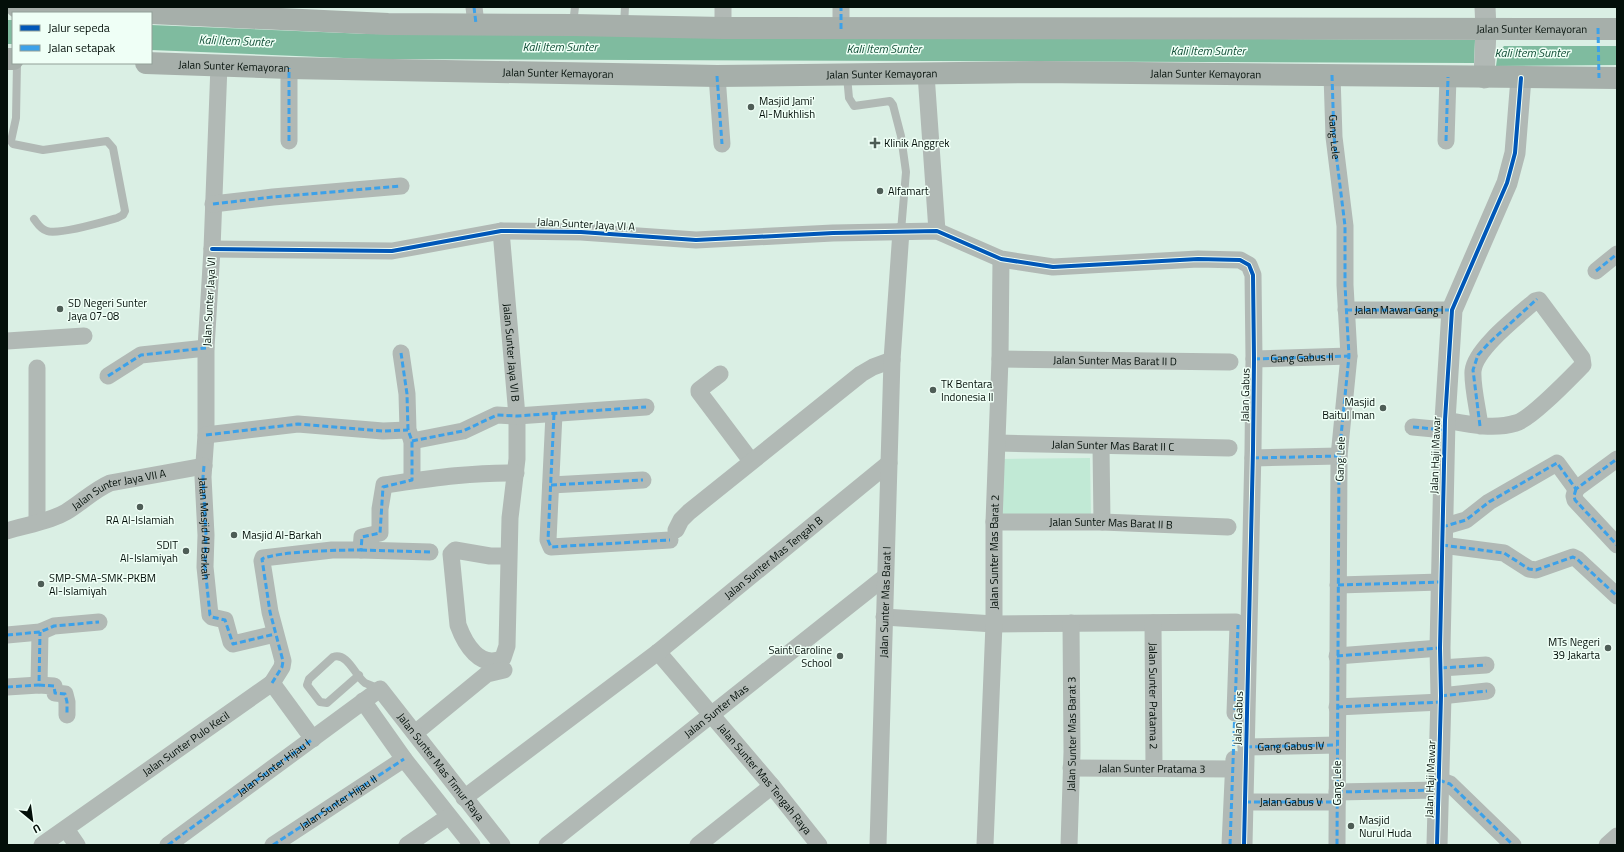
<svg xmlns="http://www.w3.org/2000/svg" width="1624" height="852" font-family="'Titillium Web',sans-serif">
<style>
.green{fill:#c1e9d5}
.water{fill:#7fbb9f}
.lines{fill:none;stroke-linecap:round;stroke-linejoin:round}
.service{stroke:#b1b9b5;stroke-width:8}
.minor{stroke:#b1b9b5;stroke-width:17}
.tertiary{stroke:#b1b9b5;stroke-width:21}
.secondary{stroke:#a6afaa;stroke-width:22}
.quiet{stroke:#3ca1e9;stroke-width:3;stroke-dasharray:6 3;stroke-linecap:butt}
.cycleway-casing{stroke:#effff6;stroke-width:6}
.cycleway{stroke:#0057b8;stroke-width:4}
.poi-dot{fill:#4e5d56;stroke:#effff6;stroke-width:1.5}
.labels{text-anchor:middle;stroke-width:3;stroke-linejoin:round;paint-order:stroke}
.street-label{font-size:11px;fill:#030f09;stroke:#effff6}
.poi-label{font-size:11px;fill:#030f09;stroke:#effff6;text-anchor:start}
.water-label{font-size:12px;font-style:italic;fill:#124f37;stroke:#effff6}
</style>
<rect width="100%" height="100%" fill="#daefe4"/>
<path class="green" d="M1090,458L1091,516L999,517V459Z"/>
<path class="water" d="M7,20H13V44H7Z
M151,25L368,34L1475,40L1474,63L368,59L151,50Z
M1504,46H1617V65L1496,66L1498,52Z"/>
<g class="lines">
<path class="service" d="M573,24L575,7
M624,25L625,7
M17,63L16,118L11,141L13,144L43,150L107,141L113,148L125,211L123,215L117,218C103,222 59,235 47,231C40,229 38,224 34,219
M847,76L849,98L854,106L890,101L893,105L901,136L906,172L901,231
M359,675L327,703L320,702L307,685L309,679L333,657C348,652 355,676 365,683C370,685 375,687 380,689"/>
<g class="minor">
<path d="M474,7L476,24"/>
<path d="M723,7V28"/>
<path d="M841,29V7"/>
<path id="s1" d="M219,65L212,249L206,348V435L203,477L206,535L205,567L210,615L212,617L225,620L231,642L233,644L275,634"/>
<path d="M926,74L937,231"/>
<path id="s2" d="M1332,75L1334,137L1345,226V285L1349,356L1339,456L1337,845"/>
<path d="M717,76L722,144"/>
<path d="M289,141V68"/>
<path d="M1446,141L1448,77"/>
<path d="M213,204L273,197L401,186"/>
<path id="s3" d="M501,231L517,416V459L510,518L507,646L503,658C480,670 465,644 458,625L451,554L455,550L490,556H509"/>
<path d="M212,249L392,251L501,231L581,232L696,240L833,233L937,231L1001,259L1053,267L1198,259L1240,260L1249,265L1253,275L1254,359L1253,450L1244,845"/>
<path d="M1596,271L1617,254"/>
<path id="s4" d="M1346,310H1452"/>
<path d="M7,341L84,336"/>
<path d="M401,353L407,394L408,430L412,441V480"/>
<path id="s5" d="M1000,359L1230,362"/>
<path id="s6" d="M1254,359L1349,356"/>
<path d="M37,368V522"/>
<path d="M720,374L699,390V392L751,461"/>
<path d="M108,376L141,355L206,348"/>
<path d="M554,414L548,540L551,547L670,540"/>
<path d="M1445,420C1467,424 1493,430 1516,423C1531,419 1570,378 1583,365L1582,358L1539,300L1535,301C1518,316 1475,349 1473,371C1472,386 1478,410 1480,426"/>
<path d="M1413,427L1445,430"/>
<path d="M206,435L298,424L383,431L408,430"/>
<path d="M412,441L463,431L497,415L517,416L646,407"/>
<path id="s7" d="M998,443L1229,448"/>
<path d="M1101,446L1102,522"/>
<path d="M1253,458L1339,456"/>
<path d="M551,485L643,480"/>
<path d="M1576,489L1574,496L1575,500L1617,545"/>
<path id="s8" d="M994,522H1102L1228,527"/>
<path d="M1442,527L1466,520L1489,502L1557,463L1576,489L1617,459"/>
<path d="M676,530L681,520L689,512L861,374L873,367L892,360"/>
<path id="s9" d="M7,531C26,525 49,522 66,512C81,503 94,490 110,483L204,466"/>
<path d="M1442,545L1504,553L1529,569L1536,570L1573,557L1577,559L1617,596"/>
<path d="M361,550L430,552"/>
<path d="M1338,585L1441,582"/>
<path d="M884,617L994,624L1236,622L1238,625L1235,713"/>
<path id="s10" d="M1153,623L1154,768"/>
<path d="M7,635L40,632L54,626L99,622"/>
<path id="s11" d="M658,652L772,786L819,845"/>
<path d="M1337,656L1440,648"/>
<path d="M1441,668L1486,665"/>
<path d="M272,683L282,667L283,661L270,612L262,561L263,558L332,550H361L362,537L380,533V509L384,485C427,479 472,472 516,473"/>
<path d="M39,685L54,686L55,693L65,694L67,702V715"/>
<path d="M7,687L39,685L40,632"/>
<path d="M1441,696L1487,691"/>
<path d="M363,701L404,759L472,845"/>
<path d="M1337,707L1441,702"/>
<path d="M415,733L487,674L504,670"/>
<path id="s12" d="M1246,747L1337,745"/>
<path id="s13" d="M1071,768L1234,769"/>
<path d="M1439,780L1450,784L1513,845"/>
<path d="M1337,792L1438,790"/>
<path id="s14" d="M464,798L658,652L889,463"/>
<path d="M1245,802H1337"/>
<path d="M66,829L77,845"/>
<path id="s15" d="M42,845L272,683L313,739"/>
<path id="s16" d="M168,845L380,689L502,845"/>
<path id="s17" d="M273,845L404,759"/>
<path d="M407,845L448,817"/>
<path id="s18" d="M547,845L885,577"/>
<path d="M698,845L772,786"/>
<path id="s19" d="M878,845L892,360L901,231"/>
<path id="s20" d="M985,845L994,624V522L1000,359L1001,259"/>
<path id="s21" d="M1069,845L1072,752L1071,623"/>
<path d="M1230,845L1234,759"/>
<path d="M1607,845L1617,836"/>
</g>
<path class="tertiary" d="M1484,78L1486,29L1485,7
M1437,845L1441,696L1440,648L1445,420L1452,310L1507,183L1515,153L1521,78"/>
<g class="secondary">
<path d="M17,7L34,9L138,13"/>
<path id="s22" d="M151,13L388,24L573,25L723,28L1617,29"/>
<path d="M7,59H13"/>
<path id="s23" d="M146,63L289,68L717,76L1039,72L1617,78"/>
</g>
<g class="quiet">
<path d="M474,7L476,24"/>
<path d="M1598,28L1599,78"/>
<path d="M841,29V7"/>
<path d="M1332,75L1334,137L1345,226V285L1349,356L1339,456L1337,845"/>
<path d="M717,76L722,144"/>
<path d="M289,141V68"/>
<path d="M1446,141L1448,77"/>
<path d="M213,204L273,197L401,186"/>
<path d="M1596,271L1617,254"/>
<path d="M1346,310H1452"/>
<path d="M1254,359L1349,356"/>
<path d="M108,376L141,355L206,348"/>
<path d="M554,414L548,540L551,547L670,540"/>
<path d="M1480,426L1473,370L1478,355L1489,343L1537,299"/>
<path d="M1413,427L1445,430"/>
<path d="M206,435L298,424L383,431L408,430"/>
<path d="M412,441L463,431L497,415L517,416L646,407"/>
<path d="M1253,458L1339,456"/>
<path d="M204,466L203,477L206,535L205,567L210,615L212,617L225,620L233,644L275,634"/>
<path d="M551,485L643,480"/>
<path d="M1576,489L1574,496L1575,500L1617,545"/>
<path d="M1442,527L1466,520L1489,502L1557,463L1576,489L1617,459"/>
<path d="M1442,545L1504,553L1529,569L1536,570L1573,557L1577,559L1617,596"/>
<path d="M361,550L430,552"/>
<path d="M1338,585L1441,582"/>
<path d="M7,635L40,632L54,626L99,622"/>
<path d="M1337,656L1440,648"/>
<path d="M1441,668L1486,665"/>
<path d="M272,683L282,667L283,661L270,612L262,559C278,551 341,550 361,550L362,537L380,533L383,487L412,480V441L408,430L407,394L401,353"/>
<path d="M39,685L54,686L55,693L65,694L67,702V715"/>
<path d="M7,687L39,685L40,632"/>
<path d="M1441,696L1487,691"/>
<path d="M1337,707L1441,702"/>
<path d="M1246,747L1337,745"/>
<path d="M1439,780L1450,784L1513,845"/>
<path d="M1337,792L1438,790"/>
<path id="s24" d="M1245,802H1337"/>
<path d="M168,845L313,739"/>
<path d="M273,845L404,759"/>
<path d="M1230,845L1238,625"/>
</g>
<defs>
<path id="cycleway" d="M212,249L392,251L501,231L581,232L696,240L833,233L937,231L1001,259L1053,267L1198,259L1240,260L1249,265L1253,275L1254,359L1253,450L1244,845
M1437,845L1441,696L1440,648L1445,420L1452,310L1507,183L1515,153L1521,78"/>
</defs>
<use href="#cycleway" class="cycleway-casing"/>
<use href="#cycleway" class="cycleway"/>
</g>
<g class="poi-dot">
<circle cx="751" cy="107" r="4"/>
<path d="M873 137h4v4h4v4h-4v4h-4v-4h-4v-4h4z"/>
<circle cx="880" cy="191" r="4"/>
<circle cx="60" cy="309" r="4"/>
<circle cx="933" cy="390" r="4"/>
<circle cx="1383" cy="408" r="4"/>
<circle cx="140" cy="507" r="4"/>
<circle cx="234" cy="535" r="4"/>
<circle cx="186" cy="551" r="4"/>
<circle cx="41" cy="584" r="4"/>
<circle cx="1608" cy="648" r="4"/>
<circle cx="840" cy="656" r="4"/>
<circle cx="1351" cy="826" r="4"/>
</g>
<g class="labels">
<g class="street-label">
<text dy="4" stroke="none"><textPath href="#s22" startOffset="1381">Jalan Sunter Kemayoran</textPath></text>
<text dy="4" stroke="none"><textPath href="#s23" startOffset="88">Jalan Sunter Kemayoran</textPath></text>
<text dy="4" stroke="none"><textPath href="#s23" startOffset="412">Jalan Sunter Kemayoran</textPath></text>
<text dy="4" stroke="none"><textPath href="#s23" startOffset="736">Jalan Sunter Kemayoran</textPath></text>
<text dy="4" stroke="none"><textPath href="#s23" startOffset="1060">Jalan Sunter Kemayoran</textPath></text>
<text dy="4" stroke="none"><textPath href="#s2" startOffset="62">Gang Lele</textPath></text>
<text transform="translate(586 224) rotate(3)" y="4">Jalan Sunter Jaya VI A</text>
<text transform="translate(209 302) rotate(-87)" y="4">Jalan Sunter Jaya VI</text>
<text dy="4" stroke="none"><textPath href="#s4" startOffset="53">Jalan Mawar Gang I</textPath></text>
<text dy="4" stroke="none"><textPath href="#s3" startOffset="122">Jalan Sunter Jaya VI B</textPath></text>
<text dy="4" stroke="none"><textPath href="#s6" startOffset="48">Gang Gabus II</textPath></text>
<text dy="4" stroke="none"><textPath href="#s5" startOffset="115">Jalan Sunter Mas Barat II D</textPath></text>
<text transform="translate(1245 395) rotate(-89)" y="4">Jalan Gabus</text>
<text dy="4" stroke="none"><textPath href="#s7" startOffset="115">Jalan Sunter Mas Barat II C</textPath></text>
<text transform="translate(1435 455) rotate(-88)" y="4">Jalan Haji Mawar</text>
<text transform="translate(1340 459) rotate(-88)" y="4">Gang Lele</text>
<text dy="4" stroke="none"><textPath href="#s9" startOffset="121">Jalan Sunter Jaya VII A</textPath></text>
<text dy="4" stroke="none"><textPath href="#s8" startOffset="117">Jalan Sunter Mas Barat II B</textPath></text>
<text dy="4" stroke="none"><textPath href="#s1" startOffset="464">Jalan Masjid Al Barkah</textPath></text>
<text dy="4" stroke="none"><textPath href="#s20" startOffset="293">Jalan Sunter Mas Barat 2</textPath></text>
<text dy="4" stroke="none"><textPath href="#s14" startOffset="392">Jalan Sunter Mas Tengah B</textPath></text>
<text dy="4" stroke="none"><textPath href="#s19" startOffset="243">Jalan Sunter Mas Barat I</textPath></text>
<text dy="4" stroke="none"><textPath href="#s10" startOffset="73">Jalan Sunter Pratama 2</textPath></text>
<text dy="4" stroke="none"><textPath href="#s18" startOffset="216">Jalan Sunter Mas</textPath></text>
<text transform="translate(1238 718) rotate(-88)" y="4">Jalan Gabus</text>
<text dy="4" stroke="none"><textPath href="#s21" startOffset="111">Jalan Sunter Mas Barat 3</textPath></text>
<text dy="4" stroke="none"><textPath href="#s15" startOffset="176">Jalan Sunter Pulo Kecil</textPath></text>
<text dy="4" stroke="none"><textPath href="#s12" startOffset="45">Gang Gabus IV</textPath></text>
<text dy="4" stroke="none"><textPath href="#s16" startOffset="362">Jalan Sunter Mas Timur Raya</textPath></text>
<text dy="4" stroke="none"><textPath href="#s16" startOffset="131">Jalan Sunter Hijau I</textPath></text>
<text dy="4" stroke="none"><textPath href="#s13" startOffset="81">Jalan Sunter Pratama 3</textPath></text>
<text transform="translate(1430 779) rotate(-88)" y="4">Jalan Haji Mawar</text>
<text dy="4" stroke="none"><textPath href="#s11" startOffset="166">Jalan Sunter Mas Tengah Raya</textPath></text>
<text transform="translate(1337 783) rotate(-90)" y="4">Gang Lele</text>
<text dy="4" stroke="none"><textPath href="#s17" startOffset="78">Jalan Sunter Hijau II</textPath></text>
<text dy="4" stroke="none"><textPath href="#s24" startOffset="46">Jalan Gabus V</textPath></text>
</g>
<g class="poi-label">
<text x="759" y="105">Masjid Jami'<tspan x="759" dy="13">Al-Mukhlish</tspan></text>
<text x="884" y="147">Klinik Anggrek</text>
<text x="888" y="195">Alfamart</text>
<text x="68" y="307">SD Negeri Sunter<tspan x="68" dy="13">Jaya 07-08</tspan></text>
<text x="941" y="388">TK Bentara<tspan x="941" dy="13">Indonesia II</tspan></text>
<text x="1375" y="406" text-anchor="end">Masjid<tspan x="1375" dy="13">Baitul Iman</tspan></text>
<text x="140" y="524" text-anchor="middle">RA Al-Islamiah</text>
<text x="242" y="539">Masjid Al-Barkah</text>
<text x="178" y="549" text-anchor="end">SDIT<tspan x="178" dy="13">Al-Islamiyah</tspan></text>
<text x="49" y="582">SMP-SMA-SMK-PKBM<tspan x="49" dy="13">Al-Islamiyah</tspan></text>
<text x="1600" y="646" text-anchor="end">MTs Negeri<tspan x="1600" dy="13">39 Jakarta</tspan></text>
<text x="832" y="654" text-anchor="end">Saint Caroline<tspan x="832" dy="13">School</tspan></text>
<text x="1359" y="824">Masjid<tspan x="1359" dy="13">Nurul Huda</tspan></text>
</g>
<g class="water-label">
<text transform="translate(236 41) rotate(2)" y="4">Kali Item Sunter</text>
<text x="560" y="51">Kali Item Sunter</text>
<text x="884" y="53">Kali Item Sunter</text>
<text x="1208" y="55">Kali Item Sunter</text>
<text x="1532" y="57">Kali Item Sunter</text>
</g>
</g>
<rect width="1624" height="852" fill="none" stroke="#030f09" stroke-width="16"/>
<rect x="12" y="12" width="140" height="52" fill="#effff6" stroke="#919f97"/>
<rect x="20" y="25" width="20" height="6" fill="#0057b8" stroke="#919f97"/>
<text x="48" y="32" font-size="12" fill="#030f09">Jalur sepeda</text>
<rect x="20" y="45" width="20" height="6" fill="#3ca1e9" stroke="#919f97"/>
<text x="48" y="52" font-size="12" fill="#030f09">Jalan setapak</text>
<g transform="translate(32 820) rotate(151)" stroke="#effff6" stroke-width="3" paint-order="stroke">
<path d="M0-3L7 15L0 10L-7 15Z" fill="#030f09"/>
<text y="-6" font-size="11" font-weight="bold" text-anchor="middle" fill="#030f09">U</text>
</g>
</svg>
